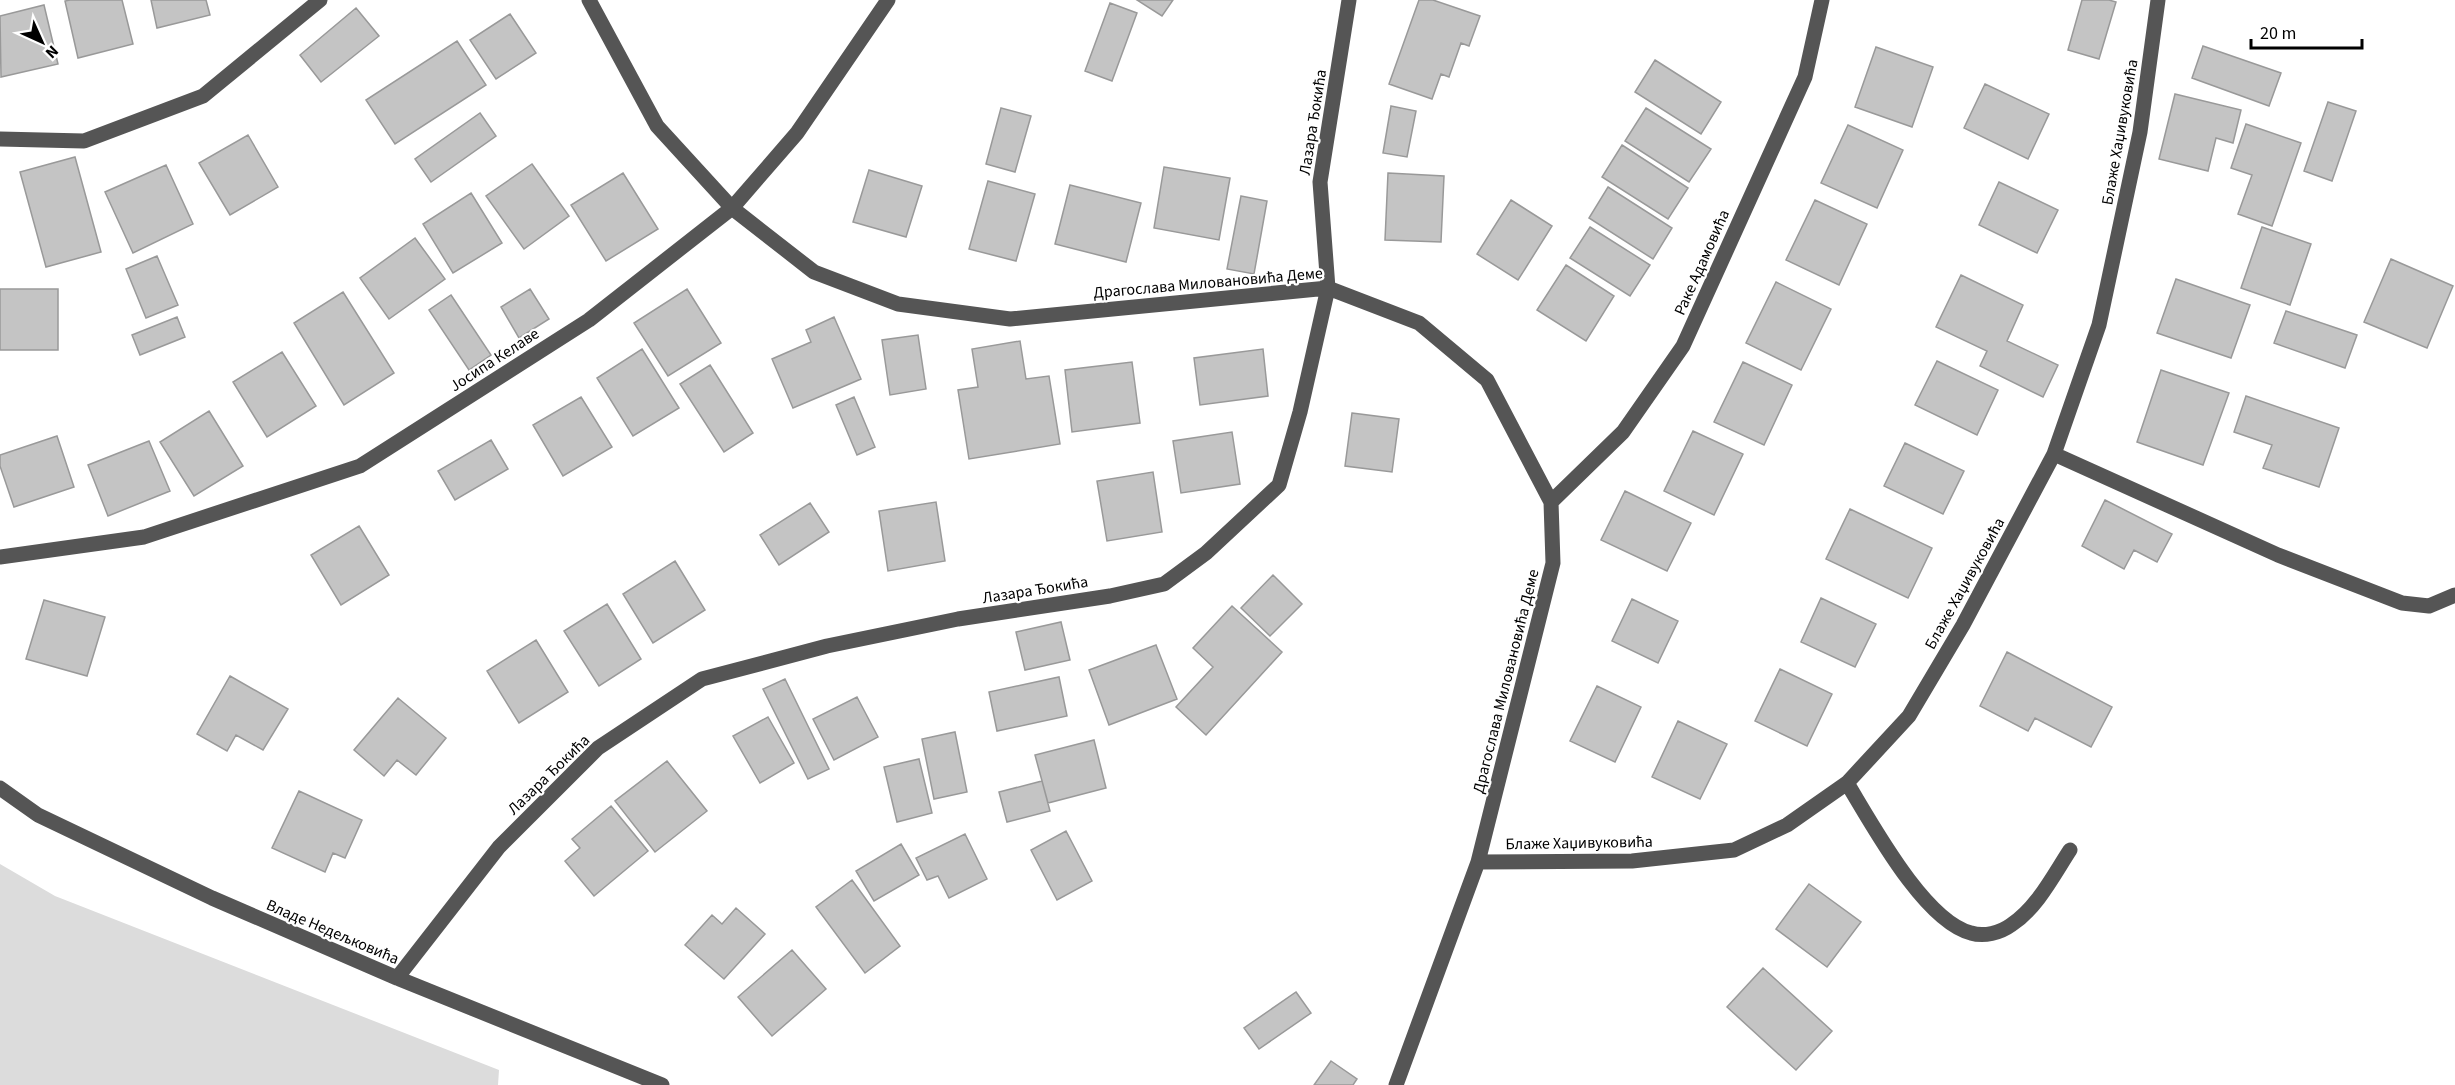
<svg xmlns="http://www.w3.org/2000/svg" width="2455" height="1085" font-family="'Source Sans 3',sans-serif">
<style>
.grass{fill:#dcdcdc}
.building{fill:#c4c4c4;stroke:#999;stroke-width:1.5}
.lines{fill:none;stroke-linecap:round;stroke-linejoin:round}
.minor{stroke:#555;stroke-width:15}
.labels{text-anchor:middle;stroke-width:4.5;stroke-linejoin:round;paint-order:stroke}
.street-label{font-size:16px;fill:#000;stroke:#fff}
</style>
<rect width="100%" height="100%" fill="#fff"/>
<path class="grass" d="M0,864L55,896L499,1070L498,1085H0Z"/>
<path class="building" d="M70,0H122L133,44L78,58L65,1Z
M151,0H206L210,15L157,28Z
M1137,0H1173L1162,16Z
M1419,0H1433L1480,16L1469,46L1461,43L1449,77L1441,74L1432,99L1389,84Z
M2082,0H2109L2116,2L2099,59L2068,50Z
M1110,3L1137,13L1112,81L1085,71Z
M44,5L58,64L1,77L0,16Z
M356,8L379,36L321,82L300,55Z
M510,14L536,53L496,79L470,40Z
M457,41L486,85L395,144L366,100Z
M2203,46L2281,73L2269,106L2192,78Z
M1876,47L1933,67L1912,127L1855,107Z
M1655,60L1721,102L1701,134L1635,92Z
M1985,84L2049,114L2028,159L1964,128Z
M2175,94L2241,110L2233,143L2216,138L2208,171L2159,159Z
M2328,102L2356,111L2332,181L2304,171Z
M1391,106L1416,111L1407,157L1383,153Z
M1001,108L1031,116L1015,172L986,164Z
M1646,108L1711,149L1689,182L1625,141Z
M480,113L496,136L431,182L415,159Z
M2246,124L2301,143L2272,226L2238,214L2252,175L2231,168Z
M1848,125L1903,150L1877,208L1821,183Z
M248,135L278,187L230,215L199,163Z
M1622,145L1688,188L1668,219L1602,177Z
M75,157L101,252L46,267L20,172Z
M532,164L569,216L524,249L486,196Z
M166,165L193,224L133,253L105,192Z
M1164,167L1230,178L1219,240L1154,228Z
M869,170L922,186L906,237L853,222Z
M623,173L658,229L606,261L571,205Z
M1388,173L1444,176L1441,242L1385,240Z
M988,181L1035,194L1016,261L969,249Z
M1999,182L2058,210L2037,253L1979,225Z
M1070,185L1141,203L1126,262L1055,244Z
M1608,187L1672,228L1653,259L1589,218Z
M471,193L502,243L453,273L423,224Z
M1241,196L1267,201L1254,274L1227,269Z
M1511,200L1552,226L1518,280L1477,254Z
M1815,200L1867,224L1839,285L1786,260Z
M1590,227L1650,265L1630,296L1570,258Z
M2262,227L2311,244L2290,305L2241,288Z
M415,238L445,279L389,319L360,278Z
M157,256L178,305L146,318L126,269Z
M2391,259L2453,286L2427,348L2364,322Z
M1566,265L1614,296L1586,341L1537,310Z
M1961,275L2023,305L2007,341L2058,365L2043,397L1980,366L1987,351L1936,327Z
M2176,279L2250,305L2231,358L2157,333Z
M1776,282L1831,309L1801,370L1746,343Z
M0,289H58V350H0Z
M530,289L549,319L519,338L501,307Z
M687,289L721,343L668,376L634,323Z
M343,292L394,373L344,405L294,323Z
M451,295L491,355L469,370L429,310Z
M2286,311L2357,335L2345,368L2274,343Z
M177,317L185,337L140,355L132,335Z
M834,317L861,379L793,408L772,359L811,342L806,330Z
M918,335L926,389L890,395L882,340Z
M1020,341L1026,379L1049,376L1060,444L969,459L958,390L978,387L972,349Z
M642,349L679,408L633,436L597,378Z
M1263,349L1268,396L1200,405L1194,358Z
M282,352L316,406L267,437L233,382Z
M1937,361L1998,390L1977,435L1915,405Z
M1132,362L1140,423L1072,432L1065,370Z
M1743,362L1792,385L1764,445L1714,422Z
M710,365L753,433L724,452L680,384Z
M2161,370L2229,393L2203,465L2137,442Z
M2246,396L2339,428L2319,487L2263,468L2272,445L2234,432Z
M581,397L612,447L563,476L533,425Z
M854,397L875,447L857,455L836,405Z
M209,411L243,466L194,496L160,442Z
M1352,413L1399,419L1392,472L1345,466Z
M1693,431L1743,454L1714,515L1664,491Z
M1232,432L1240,484L1181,493L1173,441Z
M57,436L74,487L14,507L0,466V455Z
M491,440L508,469L455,500L438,471Z
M149,441L170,491L108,516L88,465Z
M1905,443L1964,471L1943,514L1884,486Z
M1153,472L1162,532L1107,541L1097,481Z
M1625,491L1691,523L1667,571L1601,540Z
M2105,500L2172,534L2157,562L2134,550L2124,569L2082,546Z
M936,502L945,561L888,571L879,511Z
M810,503L829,532L779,565L760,535Z
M1850,509L1932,548L1908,598L1826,559Z
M359,526L389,575L341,605L311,555Z
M675,561L705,610L653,643L623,594Z
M1273,575L1302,604L1270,636L1241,608Z
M1821,598L1876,624L1855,667L1801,642Z
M1632,599L1678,621L1658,663L1612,641Z
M44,600L105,617L87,676L26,659Z
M607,604L641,659L599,686L564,631Z
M1232,606L1282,652L1206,735L1176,707L1213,667L1193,648Z
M1061,622L1070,660L1025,670L1016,632Z
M536,640L568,692L519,723L487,671Z
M1156,645L1177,699L1109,725L1089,670Z
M2007,652L2112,707L2091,747L2035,718L2028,731L1980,706Z
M1780,669L1832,694L1807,746L1755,721Z
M230,676L288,709L263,750L236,735L227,751L197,734Z
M1059,677L1067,716L997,731L989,692Z
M785,679L829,769L808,779L763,689Z
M1597,686L1641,707L1615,762L1570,741Z
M857,697L878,737L834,760L813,719Z
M398,698L446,738L416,775L397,760L384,776L354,750Z
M768,717L794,763L760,783L733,736Z
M1678,721L1727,744L1700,799L1652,777Z
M955,732L967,792L934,799L922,739Z
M1094,740L1106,788L1048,803L1035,755Z
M919,759L932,813L897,822L884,767Z
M667,761L707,811L655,852L615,801Z
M1042,781L1050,811L1007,822L999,792Z
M299,791L362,820L345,858L333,853L325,872L272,848Z
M611,806L648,851L594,896L565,861L580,848L572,839Z
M1066,831L1092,881L1057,900L1031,850Z
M965,834L987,879L949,898L938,876L927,880L916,858Z
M901,844L919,875L874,901L856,871Z
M852,880L900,946L865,973L816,907Z
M1809,884L1861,922L1827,967L1776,929Z
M736,908L765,934L724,979L685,945L712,915L722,924Z
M792,950L826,989L772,1036L738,997Z
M1763,968L1832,1031L1796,1070L1727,1007Z
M1296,992L1311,1013L1259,1049L1244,1028Z
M1331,1061L1357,1079L1353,1085H1314Z"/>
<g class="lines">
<path class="minor" d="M589,0L657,126L732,208L814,272L898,304L1010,319L1328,288L1419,323L1487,380L1551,502L1553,563L1478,862L1396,1085
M0,139L84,141L203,96L320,0
M2054,454L2278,555L2402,603L2429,606L2455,595
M1551,502L1623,432L1683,346L1805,77L1822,0
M0,557L144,537L360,466L589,320L732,208L797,133L888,0
M1847,783C1872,824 1924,921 1971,933C1984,937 2000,933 2011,925C2037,908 2053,876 2070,850
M0,788L38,815L212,898L397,978L662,1085
M1478,862L1632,861L1734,850L1787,825L1847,783L1909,716L1963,625L2054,454L2099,325L2140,132L2158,0
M397,978L499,847L598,748L702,679L827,646L958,619L1110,596L1164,584L1206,553L1279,485L1300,412L1328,288L1320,182L1349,0"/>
</g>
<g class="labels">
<g class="street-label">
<text transform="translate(1312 122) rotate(-81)" y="6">Лазара Ђокића</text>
<text transform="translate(2119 132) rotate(-80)" y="6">Блаже Хаџивуковића</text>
<text transform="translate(1701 262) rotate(-66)" y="6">Раке Адамовића</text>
<text transform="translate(1208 282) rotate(-5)" y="6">Драгослава Миловановића Деме</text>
<text transform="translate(494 359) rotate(-33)" y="6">Јосипа Келаве</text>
<text transform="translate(1964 583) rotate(-61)" y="6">Блаже Хаџивуковића</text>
<text transform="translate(1035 589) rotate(-9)" y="6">Лазара Ђокића</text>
<text transform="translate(1505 681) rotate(-76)" y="6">Драгослава Миловановића Деме</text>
<text transform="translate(548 774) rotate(-44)" y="6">Лазара Ђокића</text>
<text transform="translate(1579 842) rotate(-1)" y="6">Блаже Хаџивуковића</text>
<text transform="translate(333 931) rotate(23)" y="6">Владе Недељковића</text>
</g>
</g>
<g transform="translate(42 42) rotate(135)" stroke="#ffffff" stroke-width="4.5" paint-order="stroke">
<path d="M0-4.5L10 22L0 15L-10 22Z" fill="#000000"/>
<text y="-9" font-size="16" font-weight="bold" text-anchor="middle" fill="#000000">N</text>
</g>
<path d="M2251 39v9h111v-9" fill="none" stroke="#000000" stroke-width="3"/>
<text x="2260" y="39" font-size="18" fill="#000000" stroke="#ffffff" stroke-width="4.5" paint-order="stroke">20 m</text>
</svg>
